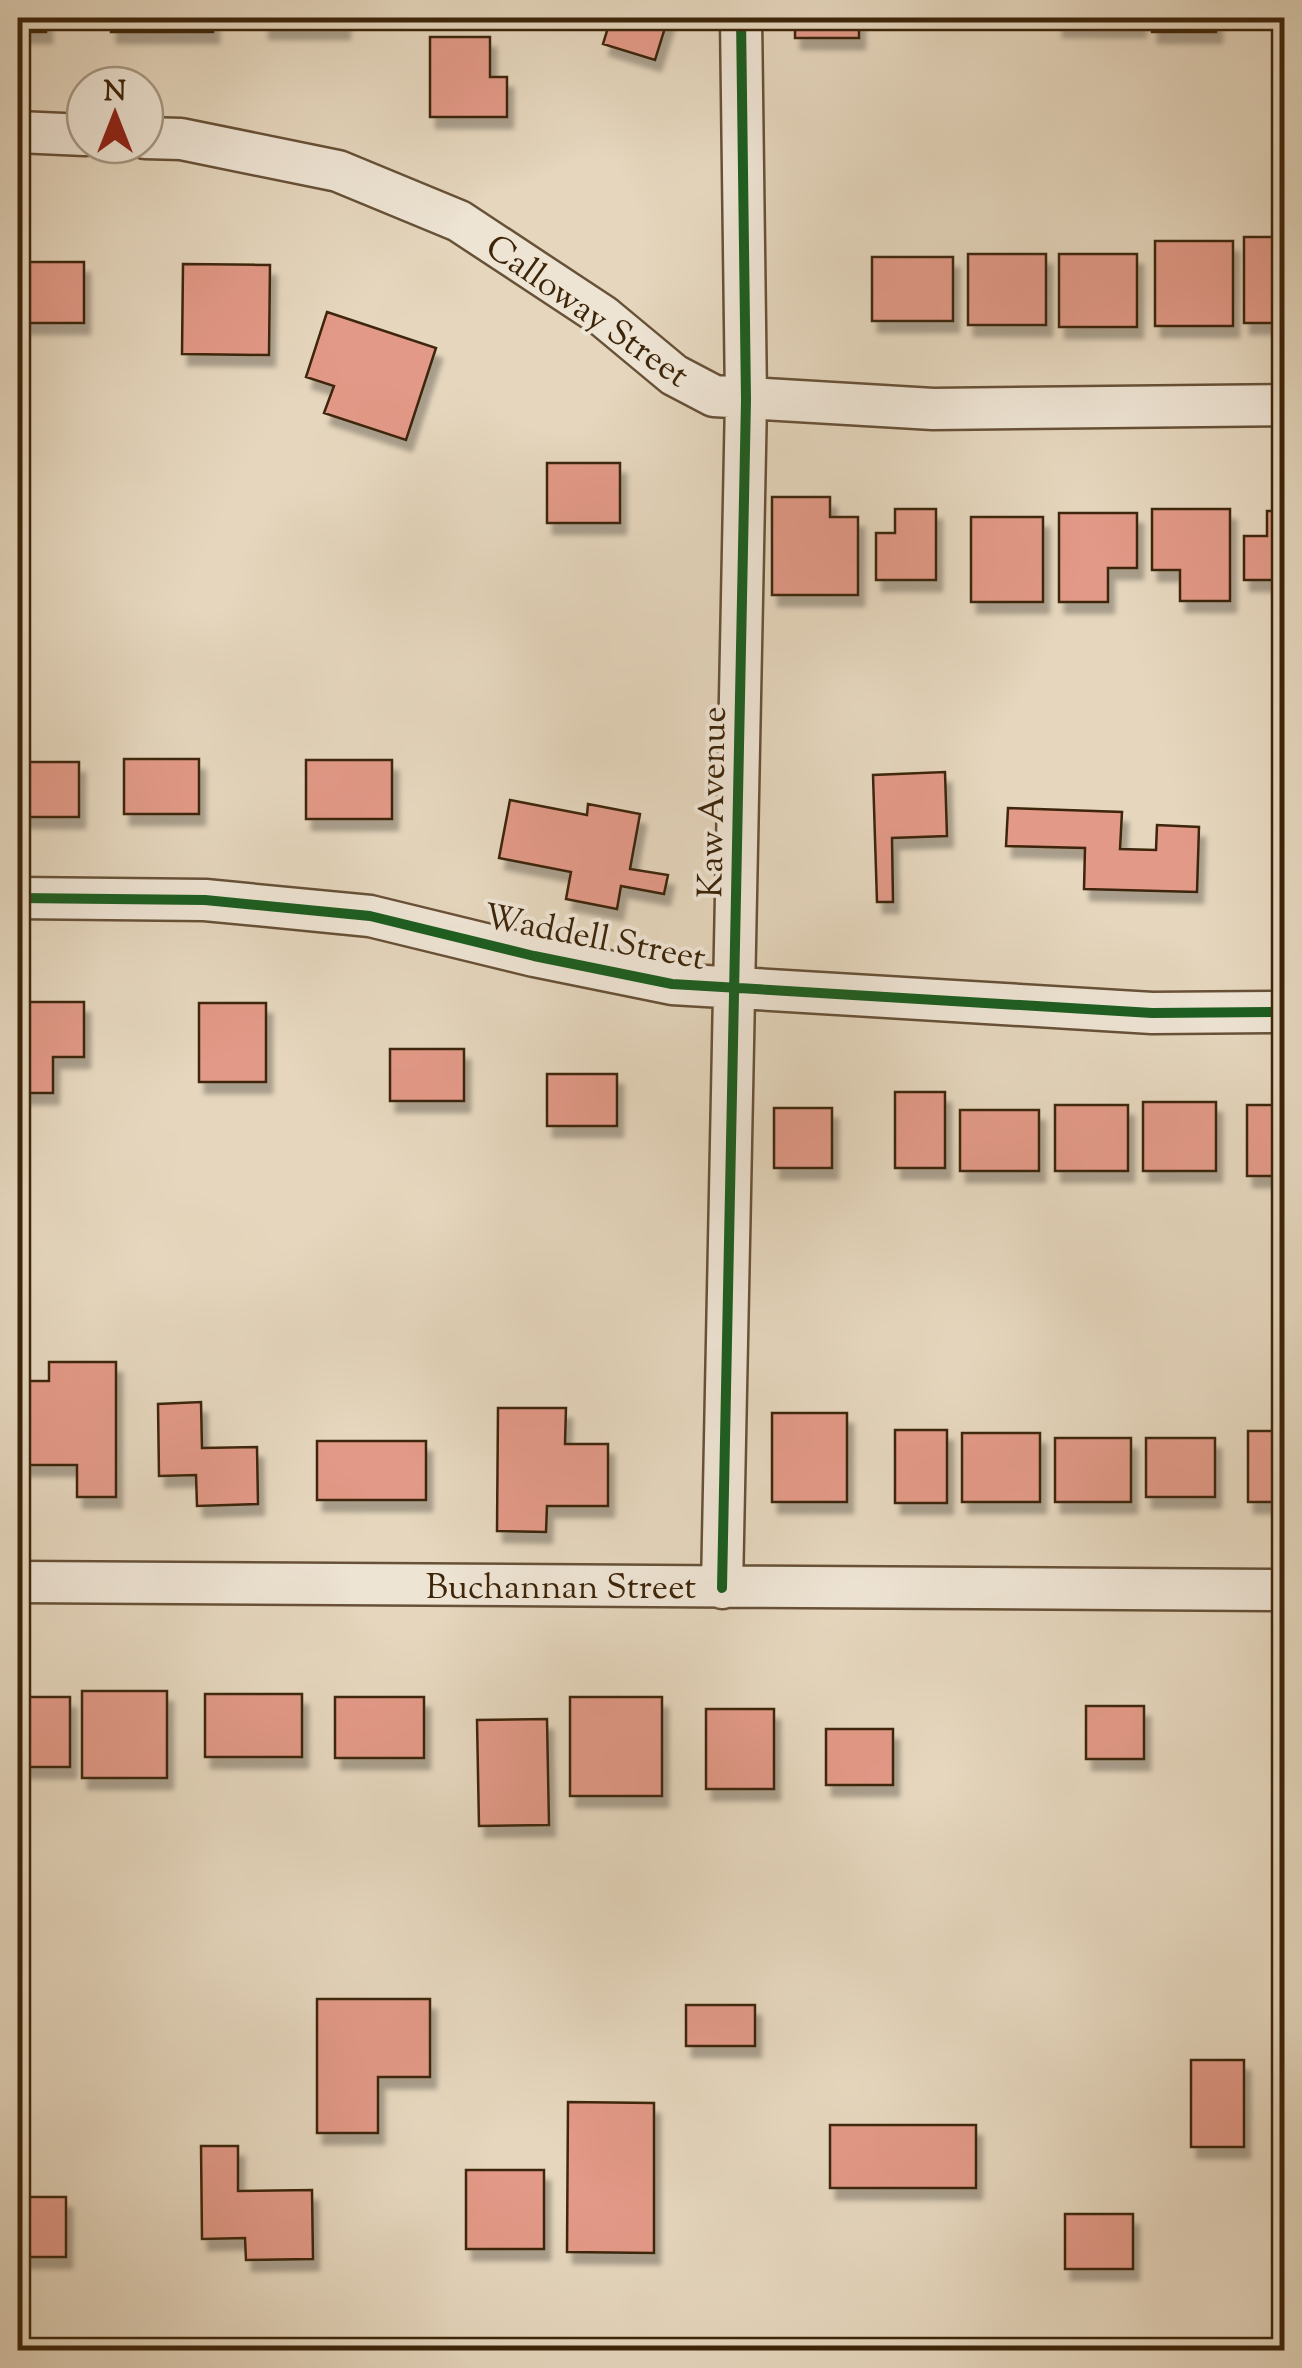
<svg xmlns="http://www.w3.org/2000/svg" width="1302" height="2368" font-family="'Sorts Mill Goudy',serif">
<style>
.building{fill:#e29987;stroke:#3d250a;stroke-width:2.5;filter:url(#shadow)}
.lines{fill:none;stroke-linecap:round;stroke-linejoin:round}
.minor-casing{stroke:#675137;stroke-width:45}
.minor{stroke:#eee4d4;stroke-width:40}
.cycleway-casing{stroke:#eee4d4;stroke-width:16}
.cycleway{stroke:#1b5e20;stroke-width:10}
.labels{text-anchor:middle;stroke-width:8;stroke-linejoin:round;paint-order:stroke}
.street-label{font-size:35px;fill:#3d250a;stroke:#eee4d4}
</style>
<defs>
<filter id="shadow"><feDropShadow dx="6" dy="11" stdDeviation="2.5" flood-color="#0004"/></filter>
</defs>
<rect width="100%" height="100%" fill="#e5d6bd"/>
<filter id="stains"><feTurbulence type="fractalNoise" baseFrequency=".002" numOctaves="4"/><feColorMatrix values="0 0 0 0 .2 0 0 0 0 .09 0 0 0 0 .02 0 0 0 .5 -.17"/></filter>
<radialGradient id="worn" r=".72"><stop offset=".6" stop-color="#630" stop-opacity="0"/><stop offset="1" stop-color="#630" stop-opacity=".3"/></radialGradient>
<path class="building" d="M18,18H46V32H18Z
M111,18H213V32H111Z
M263,18H344V28H263Z
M611,18H668L655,60L603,44Z
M795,18H859V38H795Z
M1057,18H1140V26H1057Z
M1152,18H1216V32H1152Z
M430,37H490V77H507V117H430Z
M1244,237H1284V323H1244Z
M1155,241H1233V326H1155Z
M968,254H1046V325H968Z
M1059,254H1137V327H1059Z
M872,257H953V321H872Z
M18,262H84V323H18Z
M183,264L270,265L269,355L182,354Z
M327,312L436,348L406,440L324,413L334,386L306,377Z
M547,463H620V523H547Z
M772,497H830V517H858V595H772Z
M895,509H936V580H876V533H895Z
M1152,509H1230V601H1180V570H1152Z
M1267,511H1284V580H1244V536H1267Z
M1059,513H1137V568H1108V602H1059Z
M971,517H1043V602H971Z
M124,759H199V814H124Z
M306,760H392V819H306Z
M18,762H79V817H18Z
M945,772L947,836L892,838L893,902H877L873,775Z
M510,800L587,815L588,804L640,814L630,869L668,875L664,894L621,886L617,909L566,899L571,872L499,858Z
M1008,808L1122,812L1120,849L1156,850L1157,825L1199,827L1197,892L1084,889L1085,848L1006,846Z
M18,1002H84V1057H53V1093H18Z
M199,1003H266V1082H199Z
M390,1049H464V1101H390Z
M547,1074H617V1126H547Z
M895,1092H945V1168H895Z
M1143,1102H1216V1171H1143Z
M1055,1105H1128V1171H1055Z
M1247,1105H1284V1176H1247Z
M774,1108H832V1168H774Z
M960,1110H1039V1171H960Z
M49,1362H116V1497H77V1465H23V1381H49Z
M201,1402L202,1448L257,1447L258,1504L197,1506L196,1475L159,1476L158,1404Z
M498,1408H566L565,1444H608V1506H547L546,1532L497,1531Z
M772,1413H847V1502H772Z
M895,1430H947V1503H895Z
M1248,1431H1284V1502H1248Z
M962,1433H1040V1502H962Z
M1055,1438H1131V1502H1055Z
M1146,1438H1215V1497H1146Z
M317,1441H426V1500H317Z
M82,1691H167V1778H82Z
M205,1694H302V1757H205Z
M18,1697H70V1767H18Z
M335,1697H424V1758H335Z
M570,1697H662V1796H570Z
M1086,1706H1144V1759H1086Z
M706,1709H774V1789H706Z
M547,1719L549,1825L479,1826L477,1720Z
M826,1729H893V1785H826Z
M317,1999H430V2077H378V2133H317Z
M686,2005H755V2046H686Z
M1191,2060H1244V2147H1191Z
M568,2102L654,2103V2253L567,2252Z
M830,2125H976V2188H830Z
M201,2146H238V2191L312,2190L313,2259L246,2260L245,2238L202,2239Z
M466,2170H544V2249H466Z
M18,2197H66V2257H18Z
M1065,2214H1133V2269H1065Z"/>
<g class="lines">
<defs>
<path id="minor" d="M18,132L85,135
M145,138L181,139L338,171L459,221L603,316L674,375L714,396L933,409L1284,405
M18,898L205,900L370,916L534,956L672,984L1152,1013L1284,1012
M18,1582L1284,1590
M722,1588L746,400L741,18"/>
</defs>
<use href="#minor" class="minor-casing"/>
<use href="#minor" class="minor"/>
<defs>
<path id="cycleway" d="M18,898L205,900L370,916L534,956L672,984L1152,1013L1284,1012
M722,1588L746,400L741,18"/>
</defs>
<use href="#cycleway" class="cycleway-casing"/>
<use href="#cycleway" class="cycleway"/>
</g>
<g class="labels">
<g class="street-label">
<text transform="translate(588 310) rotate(35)" y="12">Calloway Street</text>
<text transform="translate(711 802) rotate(-89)" y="12">Kaw Avenue</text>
<text transform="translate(595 936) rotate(11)" y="12">Waddell Street</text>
<text x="561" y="1598">Buchannan Street</text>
</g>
</g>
<rect width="1302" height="2368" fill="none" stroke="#e5d6bd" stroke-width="60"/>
<rect x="20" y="20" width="1262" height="2328" fill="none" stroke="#3d250a" stroke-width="5"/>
<rect x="30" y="30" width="1242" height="2308" fill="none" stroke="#3d250a" stroke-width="2.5"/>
<g transform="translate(115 115)"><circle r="48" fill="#eee4d4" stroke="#a79883" stroke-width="2.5"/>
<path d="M0-8L18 38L0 25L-18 38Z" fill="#8f2418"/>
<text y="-15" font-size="28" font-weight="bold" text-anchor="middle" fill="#3d250a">N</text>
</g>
<rect width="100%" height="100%" filter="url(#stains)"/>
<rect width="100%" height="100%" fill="url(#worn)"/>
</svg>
